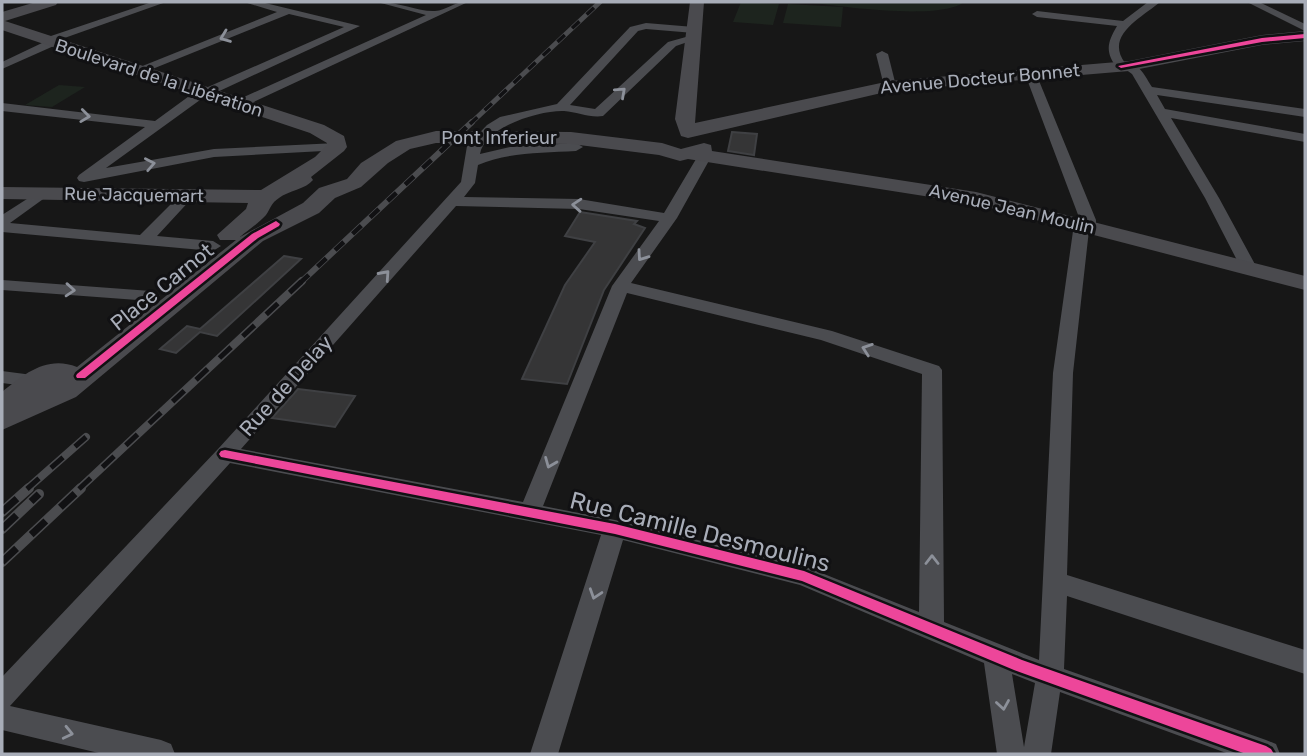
<svg xmlns="http://www.w3.org/2000/svg" width="1307" height="756" font-family="Rubik,sans-serif">
<style>
.green{fill:#1d241e}
.building{fill:#353536;stroke:#3f4043;stroke-width:2}
.lines{fill:none;stroke-linecap:round;stroke-linejoin:round}
.street{fill:#4b4c50;fill-rule:evenodd}
.secondary{fill:#4a4a4e;fill-rule:evenodd}
.rail-far3-casing{stroke:#4b4c4f;stroke-width:5}
.rail-far2-casing{stroke:#4b4c4f;stroke-width:6}
.rail-far1-casing{stroke:#4b4c4f;stroke-width:8}
.rail-casing{stroke:#4b4c4f;stroke-width:10}
.rail-far3{stroke:#111113;stroke-width:3.5;stroke-dasharray:10;stroke-linecap:butt}
.rail-far2{stroke:#111113;stroke-width:4.5;stroke-dasharray:12;stroke-linecap:butt}
.rail-far1{stroke:#111113;stroke-width:5;stroke-dasharray:16;stroke-linecap:butt}
.rail{stroke:#111113;stroke-width:7;stroke-dasharray:20;stroke-linecap:butt}
.cycleway-casing{stroke:#111113;stroke-width:5}
.cycleway{fill:#ed469a;fill-rule:evenodd}
.oneway{stroke:#8c9099}
.labels{text-anchor:middle;stroke-width:6;stroke-linejoin:round;paint-order:stroke}
.far-street-label{font-size:18px;fill:#a8adb8;stroke:#111113}
.street-label{font-size:21px;fill:#a8adb8;stroke:#111113}
.near-street-label{font-size:24px;fill:#a8adb8;stroke:#111113}
</style>
<rect width="100%" height="100%" fill="#171717"/>
<path class="green" d="M741,2L779,4L773,25L733,22Z
M806,2H964C940,21 838,6 806,2Z
M788,4L843,7L841,27L783,23Z
M59,85L85,87L52,107L25,105Z"/>
<path class="building" d="M732,132L757,134L754,155L728,151Z
M580,212L637,221L634,224L645,228L604,290L567,384L522,379L565,285L595,242L565,236Z
M284,256L301,259L217,336L200,332L176,353L160,349L187,326L200,329Z
M298,389L355,396L335,427L272,418Z"/>
<g class="lines">
<path class="street" d="M152,2H166L56,41V45L2,69V62L42,43V39Z
M244,2H261L360,26L200,100L106,168L214,149L337,143L344,147L342,150L214,157L84,182L79,181L77,178L79,175L145,127L2,111V103L155,121L192,94L344,27L289,14L140,74L130,71L277,12Z
M377,2C397,1 419,12 435,11C447,10 455,1 468,2L243,107H235V101L426,15Z
M1148,2H1160C1143,17 1104,35 1125,63C1139,62 1145,76 1152,87L1305,109V117L1157,95L1165,109L1305,134V142L1171,118L1219,198L1257,268L1255,272L1249,273L1241,268L1205,198L1132,74L1125,69L1117,68C1105,52 1107,43 1117,26L1037,17L1032,14L1037,11L1123,21Z
M1247,2H1259L1305,24V31Z
M646,23L694,27L699,30L694,33L646,29L638,31L570,105L595,109L668,42L693,35L699,38L676,46L603,116C590,118 577,112 564,111C540,110 484,127 480,154L510,147L576,143L583,147L576,151C542,153 509,152 478,165L475,183L464,197L579,199L664,213L699,154H709L711,157L677,218L631,283L832,331L939,366L942,370L944,622L1039,660L1053,373L1074,224L1080,220L1025,74L1035,71L1096,220V226L1089,230L1073,373L1067,575L1305,650V674L1067,596L1064,669L1266,740L1276,744L1280,754H1229L1060,692L1051,754H997L984,663L800,585L623,540L558,754H530L601,535L230,463L10,706L161,740L171,744L175,754H103L2,730V677L218,449L461,182L467,146L487,125L500,117L557,104L630,27ZM456,206L579,209L659,221L612,286L523,502L241,449ZM627,293L821,340L922,374L919,612L804,566L615,520L543,506ZM1012,674L1035,683L1024,747Z
M882,51L888,54L896,86L894,89L884,86L876,54Z
M41,190L46,191L48,194L46,197L10,223L140,235L181,194L186,193L193,197L157,236L213,241L221,246L213,251L2,232V215Z
M2,280L151,291L160,296L151,301L2,290Z
M2,371L40,376L43,381L40,386L33,387L2,383Z"/>
<path class="secondary" d="M36,2H58L56,5L5,21L324,125L344,136L347,147L344,151L311,177L313,180C306,189 288,191 279,198C271,203 271,208 266,215C259,223 248,230 240,237L303,203L319,188L347,179L361,163L396,141L436,131L571,132L662,143L681,149L704,143L711,145L712,151L976,192L1305,276V290L975,204L688,159L680,161L659,155L571,144L436,143L410,149L388,163L361,187L335,198L319,213L263,241L76,397L2,430V392C24,374 47,355 77,367L236,240H220L217,235L246,209L248,203L2,199V187L261,190L315,157L327,145V143L310,133L2,30V12Z
M690,2H704L695,123L890,81L1129,61L1262,35L1305,31V41L1262,45L1129,71L890,91L688,138L681,136L675,119Z"/>
<defs>
<path id="rail-far3" d="M470,124L600,2"/>
<path id="rail-far2" d="M300,283L472,122"/>
<path id="rail-far1" d="M27,489L86,437
M79,489L302,281"/>
<path id="rail" d="M2,512L29,488
M2,529L39,494
M2,562L81,488"/>
</defs>
<use href="#rail-far3" class="rail-far3-casing"/>
<use href="#rail-far2" class="rail-far2-casing"/>
<use href="#rail-far1" class="rail-far1-casing"/>
<use href="#rail" class="rail-casing"/>
<use href="#rail-far3" class="rail-far3"/>
<use href="#rail-far2" class="rail-far2"/>
<use href="#rail-far1" class="rail-far1"/>
<use href="#rail" class="rail"/>
<defs>
<path id="cycleway" d="M1305,34V38L1262,42L1121,68L1118,66L1262,38Z
M276,221L280,224L279,226L258,238L85,378H77L76,376L77,374L252,234Z
M225,450L615,524L804,571L1022,660L1266,746L1271,749L1274,754H1246L1014,670L802,581L615,534L221,457L219,454L221,451Z"/>
</defs>
<use href="#cycleway" class="cycleway-casing"/>
<use href="#cycleway" class="cycleway"/>
</g>
<defs><path id="oneway-chevron" d="M-2-3.5L2.5 0L-2 3.5" fill="none" stroke-width="1.6" stroke-linecap="round" stroke-linejoin="round" transform="scale(1.75)"/></defs>
<g class="oneway">
<use href="#oneway-chevron" transform="translate(225 37) rotate(159)"/>
<use href="#oneway-chevron" transform="translate(621 92) rotate(-42)"/>
<use href="#oneway-chevron" transform="translate(85 116) rotate(7)"/>
<use href="#oneway-chevron" transform="translate(150 164) rotate(-11)"/>
<use href="#oneway-chevron" transform="translate(577 205) rotate(-176)"/>
<use href="#oneway-chevron" transform="translate(642 256) rotate(125)"/>
<use href="#oneway-chevron" transform="translate(385 275) rotate(-48)"/>
<use href="#oneway-chevron" transform="translate(70 290) rotate(4)"/>
<use href="#oneway-chevron" transform="translate(867 349) rotate(-161)"/>
<use href="#oneway-chevron" transform="translate(550 463) rotate(112)"/>
<use href="#oneway-chevron" transform="translate(932 560) rotate(-90)"/>
<use href="#oneway-chevron" transform="translate(595 594) rotate(108)"/>
<use href="#oneway-chevron" transform="translate(1003 705) rotate(81)"/>
<use href="#oneway-chevron" transform="translate(68 733) rotate(13)"/>
</g>
<g class="labels">
<g class="far-street-label">
<text transform="translate(159 78) rotate(18)" y="6">Boulevard de la Libération</text>
<text transform="translate(980 79) rotate(-5)" y="6">Avenue Docteur Bonnet</text>
<text x="499" y="144">Pont Inferieur</text>
<text transform="translate(134 195) rotate(1)" y="6">Rue Jacquemart</text>
<text transform="translate(1012 209) rotate(13)" y="6">Avenue Jean Moulin</text>
</g>
<g class="street-label">
<text transform="translate(162 287) rotate(-39)" y="7">Place Carnot</text>
<text transform="translate(286 386) rotate(-48)" y="7">Rue de Delay</text>
</g>
<g class="near-street-label">
<text transform="translate(700 532) rotate(14)" y="8">Rue Camille Desmoulins</text>
</g>
</g>
<rect width="1307" height="756" fill="none" stroke="#a8adb8" stroke-width="7"/>
</svg>
